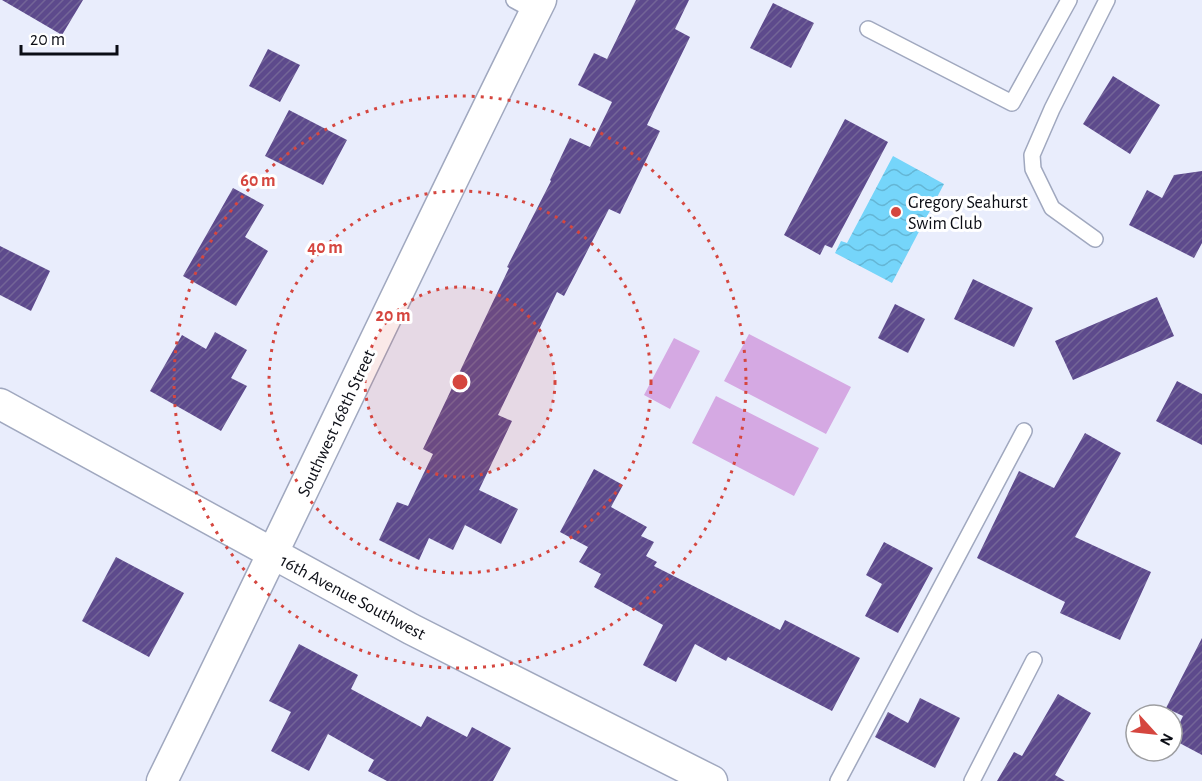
<svg xmlns="http://www.w3.org/2000/svg" width="1202" height="781" font-family="'Alegreya Sans',sans-serif">
<style>
.grass{fill:#d5a9e3}
.water{fill:url(#water-waves)}
.building{fill:url(#building-hatch)}
.lines{fill:none;stroke-linecap:round;stroke-linejoin:round}
.lane-casing{stroke:#a0a8bf;stroke-width:18}
.street-casing{stroke:#a0a8bf;stroke-width:33}
.lane{stroke:#fff;stroke-width:15}
.street{stroke:#fff;stroke-width:30}
.ring{fill:none;stroke:#d5463f;stroke-width:3;stroke-dasharray:3 6}
.poi-dot{fill:#d5463f;stroke:#fff;stroke-width:2}
.labels{text-anchor:middle;stroke-width:6;stroke-linejoin:round;paint-order:stroke}
.poi-label{font-size:18px;fill:#0b0d15;stroke:#fff;text-anchor:start}
.street-label{font-size:18px;fill:#0b0d15;stroke:#fff}
.centre{fill:#d5463f;stroke:#fff;stroke-width:3}
.ring-label{font-size:18px;text-anchor:middle;font-weight:bold;fill:#d5463f;stroke:#fff;stroke-width:6;stroke-linejoin:round;paint-order:stroke}
</style>
<defs>
<pattern id="water-waves" width="16" height="10" patternUnits="userSpaceOnUse" patternTransform="scale(1.5)"><rect width="16" height="10" fill="#75d5fa"/><path d="M0 5q4-4 8 0t8 0" fill="none" stroke="#64b6d5"/></pattern>
<pattern id="building-hatch" width="6" height="6" patternUnits="userSpaceOnUse" patternTransform="scale(1.5)"><rect width="6" height="6" fill="#5d4a8c"/><path d="M-1 1l2-2M0 6l6-6M5 7l2-2" fill="none" stroke="#736597"/></pattern>
</defs>
<rect width="100%" height="100%" fill="#e9edfc"/>
<path class="grass" d="M749,334L851,387L826,434L724,381Z
M674,338L700,351L670,409L644,395Z
M716,396L819,448L794,496L692,443Z"/>
<path class="water" d="M893,156L944,184L892,283L835,253L841,241L847,243Z"/>
<path class="building" d="M2,0H83L62,35Z
M636,0H689L675,29L690,37L647,125L660,131L620,214L609,209L564,296L557,292L498,415L512,421L479,490L518,509L501,544L465,525L453,550L429,538L419,560L379,540L397,502L408,506L433,454L423,449L509,268L507,267L551,181L550,180L570,138L590,147L612,102L578,85L594,53L607,59Z
M773,3L814,23L791,68L750,48Z
M268,49L300,65L280,102L249,86Z
M1113,76L1160,105L1130,154L1083,124Z
M289,110L347,140L323,185L265,156Z
M845,119L888,142L832,248L825,245L820,255L784,235Z
M1202,171V243L1194,258L1129,225L1147,190L1162,198L1174,175Z
M233,188L264,205L245,237L268,251L236,306L183,276Z
M0,246L50,271L31,311L0,295Z
M973,279L1033,308L1014,347L954,319Z
M1157,297L1174,336L1073,380L1055,341Z
M895,304L925,319L908,353L878,338Z
M215,332L247,350L231,378L247,386L221,431L150,391L182,335L206,349Z
M1177,381L1202,394V445L1156,421Z
M1085,433L1121,453L1075,537L1151,572L1120,640L1060,613L1065,602L977,558L1019,471L1054,488Z
M594,469L623,485L611,507L647,527L641,536L654,542L646,556L657,562L654,566L780,630L785,620L860,658L832,711L728,657L726,661L695,644L676,682L643,665L663,625L594,587L601,574L579,562L588,547L560,532Z
M884,542L933,568L898,633L865,616L882,584L866,575Z
M116,557L184,593L149,657L82,621Z
M1202,638V755L1172,739L1183,716L1166,708Z
M299,644L358,675L351,689L421,727L427,716L467,737L472,727L511,748L493,781H387L368,771L374,760L328,734L309,771L271,751L291,712L269,701Z
M1058,694L1091,713L1055,775L1065,781H997L1014,752L1022,756Z
M920,698L960,718L935,768L875,737L888,712L908,723Z"/>
<g class="lines">
<defs>
<path id="lane" d="M514,0L536,12
M868,29L1012,103L1069,0
M1095,239L1052,208L1033,169L1032,155L1052,109L1107,0
M838,781L1024,431
M972,781L1034,660"/>
<path id="street" d="M0,404L411,629L712,781
M162,781C290,521 412,259 541,0"/>
</defs>
<use href="#lane" class="lane-casing"/>
<use href="#street" class="street-casing"/>
<use href="#lane" class="lane"/>
<use href="#street" class="street"/>
</g>
<circle cx="460" cy="382" r="95" fill="#d5463f" fill-opacity=".12"/>
<g class="ring">
<circle cx="460" cy="382" r="95"/>
<circle cx="460" cy="382" r="191"/>
<circle cx="460" cy="382" r="286"/>
</g>
<circle class="poi-dot" cx="896" cy="212" r="6"/>
<g class="labels">
<g class="poi-label">
<text x="908" y="208">Gregory Seahurst<tspan x="908" dy="21">Swim Club</tspan></text>
</g>
<g class="street-label">
<text transform="translate(336 423) rotate(-65)" y="6">Southwest 168th Street</text>
<text transform="translate(353 597) rotate(28)" y="6">16th Avenue Southwest</text>
</g>
</g>
<circle cx="460" cy="382" r="9" class="centre"/>
<g class="ring-label">
<text x="258" y="186">60 m</text>
<text x="325" y="253">40 m</text>
<text x="393" y="321">20 m</text>
</g>
<g transform="translate(1154 733) rotate(117)"><circle r="28" fill="#ffffff" stroke="#9d9ea1" stroke-width="1.5"/>
<path d="M0-4.5L10 22L0 15L-10 22Z" fill="#d5463f"/>
<text y="-9" font-size="16" font-weight="bold" text-anchor="middle" fill="#0b0d15">N</text>
</g>
<path d="M21 45v9h96v-9" fill="none" stroke="#0b0d15" stroke-width="3"/>
<text x="30" y="45" font-size="18" fill="#0b0d15" stroke="#ffffff" stroke-width="4.5" paint-order="stroke">20 m</text>
</svg>
